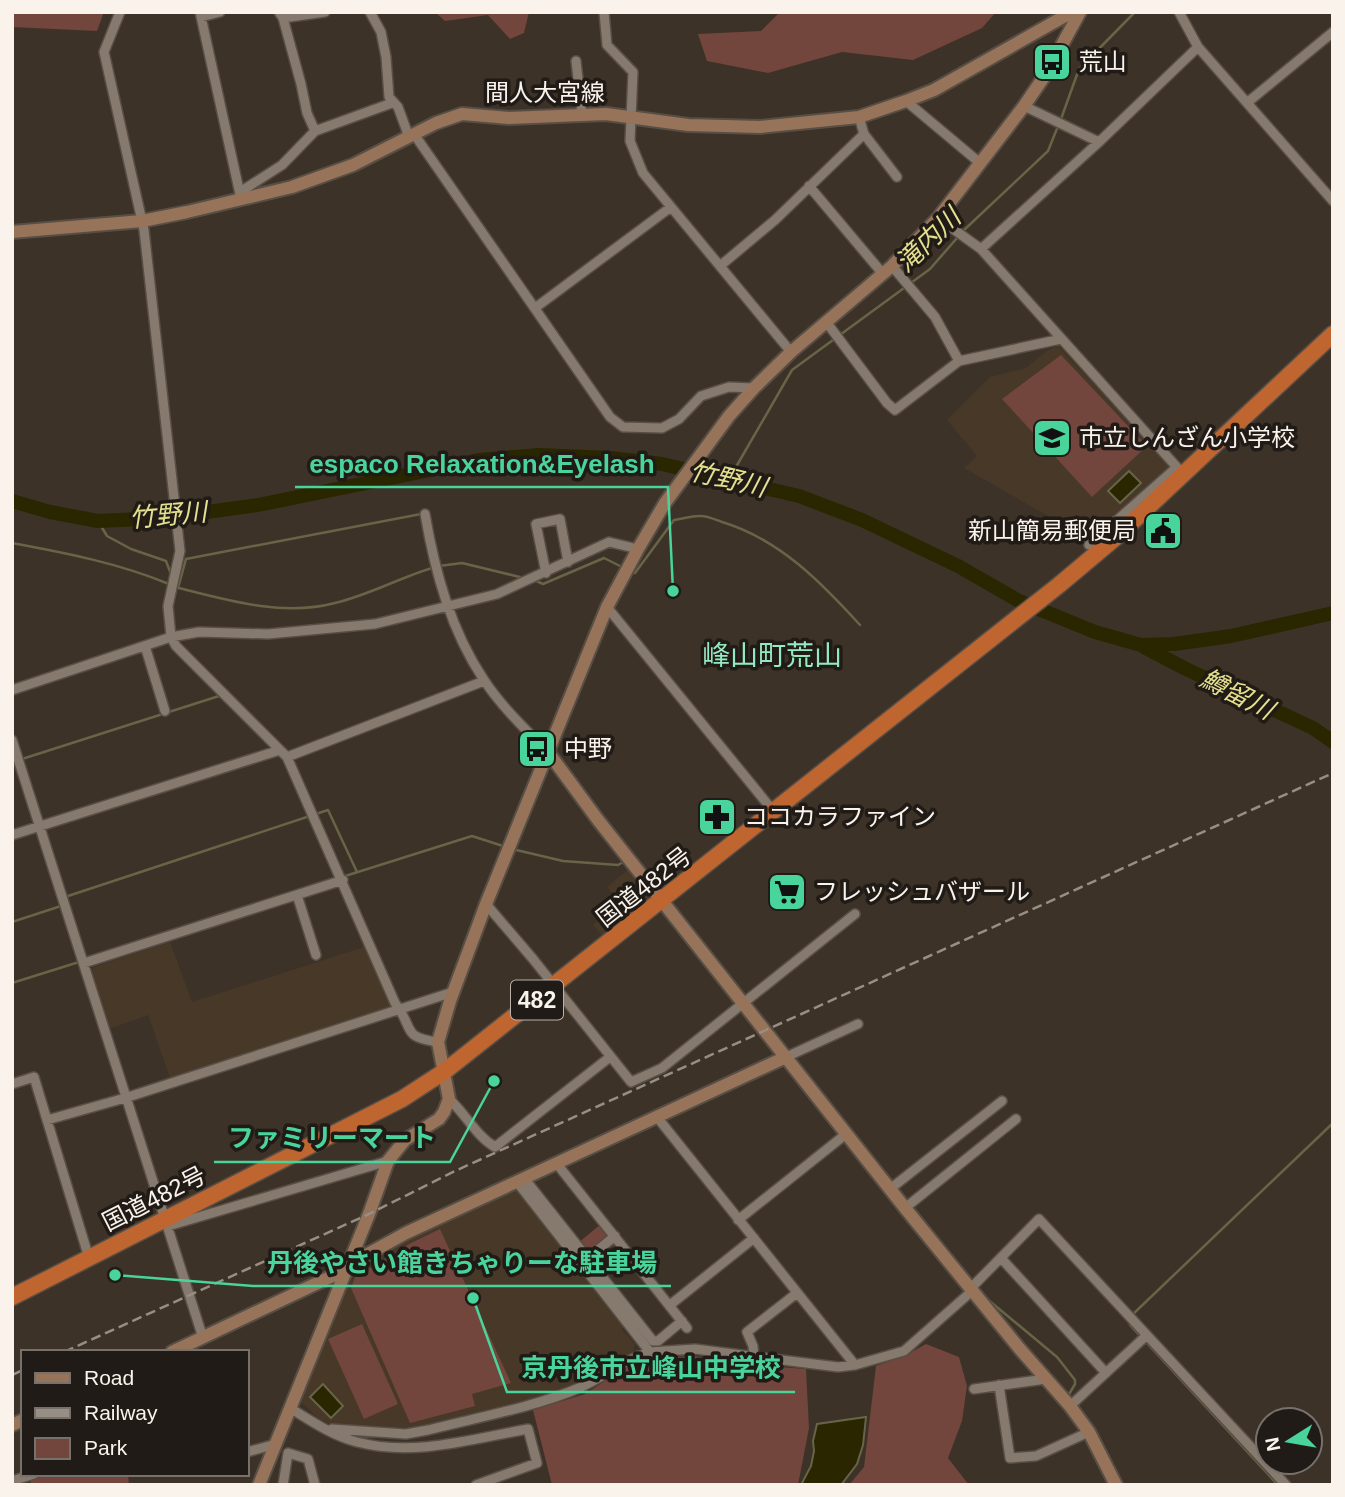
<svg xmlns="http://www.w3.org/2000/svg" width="1345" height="1497" font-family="Helvetica,'Noto Sans JP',sans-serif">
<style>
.built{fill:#473827}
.green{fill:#72453d}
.water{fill:#292600;stroke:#686447;stroke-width:2}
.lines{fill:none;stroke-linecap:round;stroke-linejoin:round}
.stream{stroke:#686447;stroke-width:2.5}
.river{stroke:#292600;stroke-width:14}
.street-casing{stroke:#574e45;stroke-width:12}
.secondary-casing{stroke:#574e45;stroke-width:16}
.highway-casing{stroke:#574e45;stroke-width:19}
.street{stroke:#86796d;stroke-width:9}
.secondary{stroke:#97735a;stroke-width:12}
.highway{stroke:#bf652f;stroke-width:16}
.rail{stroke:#978e85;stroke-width:2.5;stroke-dasharray:10 5;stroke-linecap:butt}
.labels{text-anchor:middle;stroke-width:7;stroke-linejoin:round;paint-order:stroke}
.shield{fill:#201b16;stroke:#b9b2ac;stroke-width:2}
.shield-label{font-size:23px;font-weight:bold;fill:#faf3ec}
.poi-label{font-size:24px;fill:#faf3ec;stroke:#201b16;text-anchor:start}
.street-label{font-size:24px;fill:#faf3ec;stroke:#201b16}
.water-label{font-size:26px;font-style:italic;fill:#e5e08e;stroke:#201b16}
.quarter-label{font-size:28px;fill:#95e9c1;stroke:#201b16}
.leader{fill:none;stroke:#49d49c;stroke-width:2.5}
.callout-dot{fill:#49d49c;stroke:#201b16;stroke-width:2.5}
.callout-label{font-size:26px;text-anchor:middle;font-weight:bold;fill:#49d49c;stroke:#201b16;stroke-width:7;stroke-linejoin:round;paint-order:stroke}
</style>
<rect width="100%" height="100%" fill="#3d3227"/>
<path class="built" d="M1058,346L1170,467L1090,540L964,468L977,456L947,420L990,377L1026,368L1048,350Z
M631,867L654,896L603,937L593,925L608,913L603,907L615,897L607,887Z
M170,942L192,1002L367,946L394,1007L170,1078L148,1015L109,1029L91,973L94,967Z
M517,1188L625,1323L622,1330L635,1344L633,1352L579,1385L557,1393L426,1427L405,1430L331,1424L318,1418L301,1402L351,1273L408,1236Z"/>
<path class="green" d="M12,12H104L97,31L12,27Z
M435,12H529L524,33L510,39L488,15L445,21Z
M780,12H996L982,28L913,60L842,52L768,73L707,61L698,34L761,31Z
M1061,355L1147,446L1092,497L1002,399Z
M601,1224L611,1236L587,1255L578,1243Z
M440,1229L511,1383L472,1394L475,1406L410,1423L351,1288L355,1277L411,1243Z
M362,1324L398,1404L364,1419L328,1339Z
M926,1344L959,1357L967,1386L962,1421L948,1458L969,1485H849L864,1467L876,1366L908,1354Z
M693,1356L752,1365L806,1369L809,1428L798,1485H552L533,1410L585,1394L622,1370L650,1358Z
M47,1474H128L129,1485H32L30,1481Z"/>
<path class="water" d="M1129,471L1141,483L1120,503L1108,491Z
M323,1384L343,1406L331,1418L310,1397Z
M866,1417L863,1445L857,1464L841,1485H801L811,1466L814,1451L813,1441L817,1424Z"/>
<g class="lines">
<path class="stream" d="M1061,119L1079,69L1135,12
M729,479L792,370L930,269L964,230L1048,151L1058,126
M98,521L107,536L131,549L166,561L172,577
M12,543C66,553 118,563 169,584
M439,566L462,563L524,578
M630,571L635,573L674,520C683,519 693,515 701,516C708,516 716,520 722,522C779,539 821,582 860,625
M534,580L543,584L604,558L624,568
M175,587C226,600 283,617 335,603C369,595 399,578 432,568
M178,588L186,559L421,514
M22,759L219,696
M512,849L563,861L618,865L625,861
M342,877L472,836L506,847
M65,897L328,810L357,872
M12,922L61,906
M12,983L79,962
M986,1298L1057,1357L1075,1380V1384L1068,1396
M1131,1316L1333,1123
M1131,1322L1130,1325L1140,1336
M1145,1341L1278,1485"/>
<path class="river" d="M12,501L50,512L98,521L164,518L258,505L479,460L539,455L610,458L662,464L799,496L862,520L958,566L1019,601L1095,632L1141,645L1174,644L1231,636L1333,613
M1144,647L1186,669L1313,728L1333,742"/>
<defs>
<path id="street" d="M120,12L104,52L144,230L180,551L168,606L171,637L176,646L287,757L395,1003C415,1028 400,1037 438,1042
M200,12L241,199
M279,12L283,18L301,84L307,113L315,131L392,103
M370,12L381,32L386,57L389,97L398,107L409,137
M604,12L607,45L633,72L630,141L643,173L791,352
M1179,12L1198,47L1099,142L981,249L1183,474
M201,17L220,12
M283,18L325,12
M1198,47L1333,201
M576,61L582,114
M906,101L980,163
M1248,102L1333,32
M1024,106L1099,142
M859,117L864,134L897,177
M414,134L610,417L623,427L662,428L679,419L701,396L729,387L754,388
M809,186L883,274
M240,192L282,165L315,131
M938,218L981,249
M720,266L775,220L864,134
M892,266L935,317L959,361
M535,308L671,207
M827,323L887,403L895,410L959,361L1061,339
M425,514C435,572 451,631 484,680C501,706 526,730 548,752
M1089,545L1177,467
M546,573L536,524L560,519L568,562
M607,607L774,812
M145,646L165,711
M12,690L171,637L199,632L268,634L375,624L497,594L609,542L638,549
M12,740L203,1338
M287,757L484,681
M12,835L280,750
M297,895L316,955
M486,904L533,959L631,1082L662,1068L855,914
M84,963L343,880
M786,1057L858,1024
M12,1084L34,1077L47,1120L125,1098L453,992
M449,1099C465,1113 476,1136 495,1147L610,1057
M657,1117L855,1365
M47,1120L89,1258
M557,1164L687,1328
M524,1178L653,1341H658L682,1321
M517,1182L650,1352L695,1349L838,1367L855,1365L904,1351L972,1291
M890,1189L1002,1101
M905,1208L1016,1119
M738,1220L846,1134
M168,1226L388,1161
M1001,1258L1106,1373
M587,1259L615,1236
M970,1289L1039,1219L1286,1485
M670,1305L754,1238
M754,1357L753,1346L747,1332L797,1293
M999,1385L1010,1458L1036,1456L1089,1432
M974,1389L1046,1379
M1070,1406L1147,1335
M290,1408C311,1421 333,1436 357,1442C414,1457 472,1439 528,1429L537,1463L476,1485
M332,1429L406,1434L428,1430C475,1418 535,1407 579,1388C605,1377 622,1360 650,1352
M247,1452L276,1444
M12,1481L34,1474
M283,1485L288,1453L308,1459L315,1485"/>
<path id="secondary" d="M12,232L142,221L187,212L292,187L353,165L436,123L462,114L509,118L606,114L688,125L760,127L859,117L906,101L934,90L1072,12
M548,752L598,820L905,1208L1019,1348L1070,1406L1089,1432L1116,1485
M172,1352L345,1270L366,1255L406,1233L786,1057
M12,1425L23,1420
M259,1485L369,1214L388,1161L405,1140L439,1119L444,1112L449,1099L438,1042L450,1001L486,904L607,607L638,549L665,503L729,416L754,388L791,352L892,266L938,218L1024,106L1046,74L1080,12"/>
<path id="highway" d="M12,1297L402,1099L445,1071L1059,585L1115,538L1333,334"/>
</defs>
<use href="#street" class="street-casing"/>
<use href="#secondary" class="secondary-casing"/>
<use href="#highway" class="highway-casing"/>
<use href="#street" class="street"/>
<use href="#secondary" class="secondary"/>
<use href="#highway" class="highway"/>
<path class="rail" d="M64,1352L369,1214L455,1171L1333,773
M12,1375L23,1370"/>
</g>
<defs>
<symbol id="bus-square" viewBox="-11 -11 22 22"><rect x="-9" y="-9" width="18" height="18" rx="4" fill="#49d49c" stroke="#201b16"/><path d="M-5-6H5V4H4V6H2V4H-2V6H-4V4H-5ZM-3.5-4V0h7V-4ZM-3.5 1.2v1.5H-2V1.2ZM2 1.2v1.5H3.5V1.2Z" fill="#111"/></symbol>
<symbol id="school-square" viewBox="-11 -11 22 22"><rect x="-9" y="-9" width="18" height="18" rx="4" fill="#49d49c" stroke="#201b16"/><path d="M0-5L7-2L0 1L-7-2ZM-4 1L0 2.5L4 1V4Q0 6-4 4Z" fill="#111"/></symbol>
<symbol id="civic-square" viewBox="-11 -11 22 22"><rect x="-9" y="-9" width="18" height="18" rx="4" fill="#49d49c" stroke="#201b16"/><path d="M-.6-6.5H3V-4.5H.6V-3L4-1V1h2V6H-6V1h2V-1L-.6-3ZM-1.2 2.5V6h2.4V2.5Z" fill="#111"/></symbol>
<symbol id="pharmacy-square" viewBox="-11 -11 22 22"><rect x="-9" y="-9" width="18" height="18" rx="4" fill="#49d49c" stroke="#201b16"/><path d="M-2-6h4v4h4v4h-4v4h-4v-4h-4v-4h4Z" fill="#111"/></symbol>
<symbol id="supermarket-square" viewBox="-11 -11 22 22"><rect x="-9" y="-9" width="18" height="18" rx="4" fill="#49d49c" stroke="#201b16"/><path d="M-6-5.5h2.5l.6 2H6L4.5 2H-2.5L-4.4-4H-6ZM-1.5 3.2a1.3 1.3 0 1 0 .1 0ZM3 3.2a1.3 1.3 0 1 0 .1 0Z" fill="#111"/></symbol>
</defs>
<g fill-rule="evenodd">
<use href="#bus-square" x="1030" y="40" width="44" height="44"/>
<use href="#school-square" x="1030" y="416" width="44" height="44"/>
<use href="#civic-square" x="1141" y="509" width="44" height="44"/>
<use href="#bus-square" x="515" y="727" width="44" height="44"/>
<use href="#pharmacy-square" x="695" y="795" width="44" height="44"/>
<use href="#supermarket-square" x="765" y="870" width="44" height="44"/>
</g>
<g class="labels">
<rect class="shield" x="511" y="980.5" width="52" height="39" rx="5"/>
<g class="shield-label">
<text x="537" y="1008">482</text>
</g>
<g class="poi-label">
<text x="1079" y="70">荒山</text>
<text x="1079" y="446">市立しんざん小学校</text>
<text x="1136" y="539" text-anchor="end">新山簡易郵便局</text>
<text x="564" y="757">中野</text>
<text x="744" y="825">ココカラファイン</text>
<text x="814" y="900">フレッシュバザール</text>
</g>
<g class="street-label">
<text x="545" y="101">間人大宮線</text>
<text transform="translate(644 887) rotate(-38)" y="8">国道482号</text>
<text transform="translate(154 1199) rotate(-27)" y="8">国道482号</text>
</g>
<g class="water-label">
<text transform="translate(928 240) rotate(-44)" y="9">滝内川</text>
<text transform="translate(728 479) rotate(13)" y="9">竹野川</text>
<text transform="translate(168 515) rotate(-5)" y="9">竹野川</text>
<text transform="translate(1237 694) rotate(27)" y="9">鱒留川</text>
</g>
<g class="quarter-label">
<text x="772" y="665">峰山町荒山</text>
</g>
</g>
<path class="leader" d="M673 591L668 487H295M494 1081L450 1162H214M115 1275L253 1286H671M473 1298L507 1392H795"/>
<g class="callout-dot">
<circle cx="673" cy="591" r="7"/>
<circle cx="494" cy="1081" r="7"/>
<circle cx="115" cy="1275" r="7"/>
<circle cx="473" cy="1298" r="7"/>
</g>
<g class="callout-label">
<text x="482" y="473">espaco Relaxation&amp;Eyelash</text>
<text x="332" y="1147">ファミリーマート</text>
<text x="462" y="1272">丹後やさい館きちゃりーな駐車場</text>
<text x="651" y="1377">京丹後市立峰山中学校</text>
</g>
<rect width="1345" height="1497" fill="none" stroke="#faf3ec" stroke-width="28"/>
<rect x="21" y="1350" width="228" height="126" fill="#201b16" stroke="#77716c" stroke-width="2"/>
<rect x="35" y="1373" width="35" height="10" fill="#97735a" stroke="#77716c" stroke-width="2"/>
<text x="84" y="1385" font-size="21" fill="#faf3ec">Road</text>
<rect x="35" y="1408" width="35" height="10" fill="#978e85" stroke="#77716c" stroke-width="2"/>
<text x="84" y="1420" font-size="21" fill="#faf3ec">Railway</text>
<rect x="35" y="1438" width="35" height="21" fill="#72453d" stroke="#77716c" stroke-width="2"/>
<text x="84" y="1455" font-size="21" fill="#faf3ec">Park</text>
<g transform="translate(1289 1441) rotate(259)"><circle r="33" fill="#201b16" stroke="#77716c" stroke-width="2"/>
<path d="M0-5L12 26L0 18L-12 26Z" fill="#49d49c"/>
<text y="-10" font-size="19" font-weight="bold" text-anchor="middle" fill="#faf3ec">N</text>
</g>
</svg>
